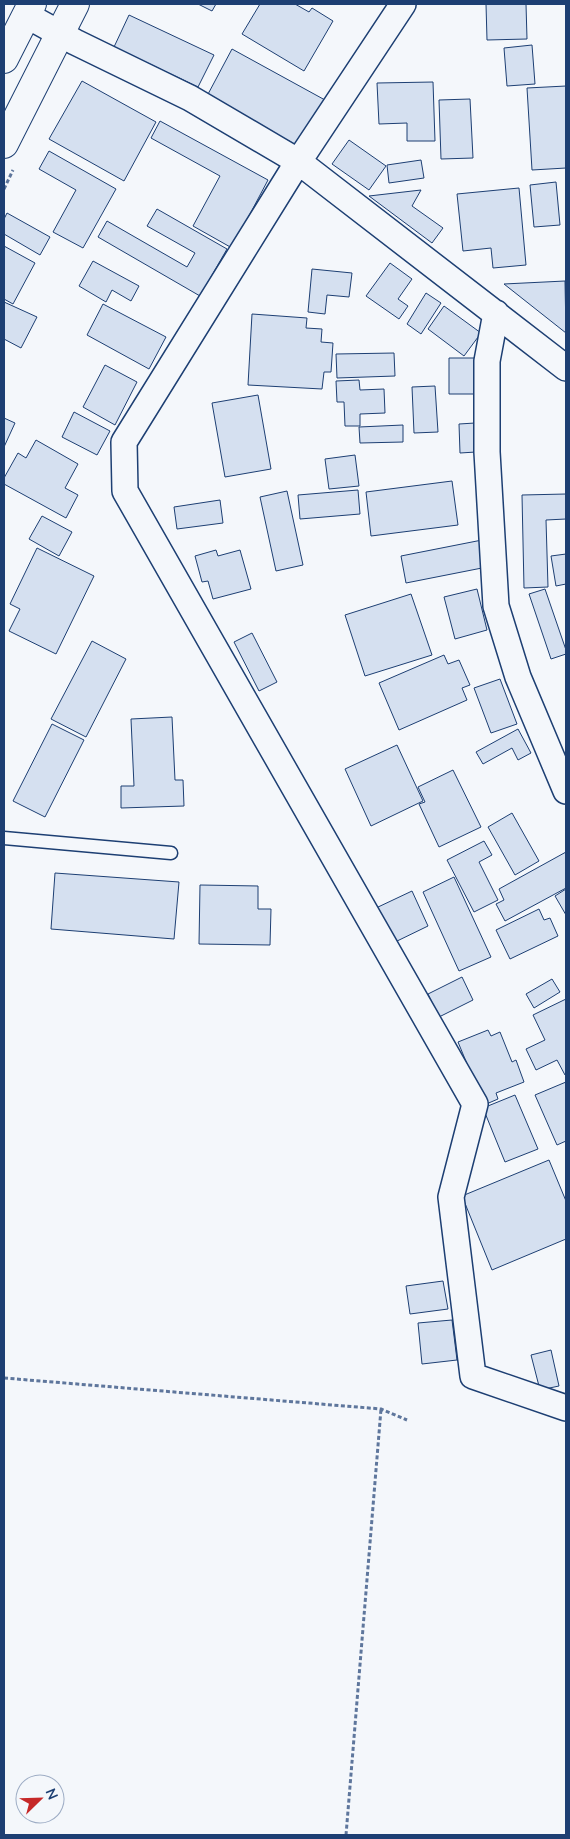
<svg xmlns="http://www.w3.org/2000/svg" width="570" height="1839" font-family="'Nunito Sans',sans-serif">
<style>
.building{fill:#d5e0f0;stroke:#1d3f73}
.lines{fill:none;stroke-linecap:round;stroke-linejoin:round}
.lane-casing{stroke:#1d3f73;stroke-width:15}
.street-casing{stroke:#1d3f73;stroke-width:28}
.highway-casing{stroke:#1d3f73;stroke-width:30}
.path{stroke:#5e769c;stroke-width:3;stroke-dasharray:4 2.5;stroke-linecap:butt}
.lane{stroke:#f4f7fb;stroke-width:12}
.street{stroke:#f4f7fb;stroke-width:25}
.highway{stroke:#f4f7fb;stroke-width:28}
</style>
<rect width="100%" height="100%" fill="#f4f7fb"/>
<path class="building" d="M198,4H216L212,11Z
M260,4H295L309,12L312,8L333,21L304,71L242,34Z
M486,4H526L527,39L487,40Z
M129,15L214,55L198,87L114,47Z
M532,45L535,84L507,86L504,48Z
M232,49L325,100L300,147L207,96Z
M82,81L156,122L124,181L49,139Z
M433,82L435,141H407V123L379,124L377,83Z
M566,86V168L532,170L527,88Z
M470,99L473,158L441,159L439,100Z
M160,121L268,180L232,248L193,226L220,176L151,138Z
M349,140L386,166L369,190L332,164Z
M49,151L116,189L83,248L53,232L76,190L39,169Z
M421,160L424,178L389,183L387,165Z
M556,182L560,225L534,227L530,185Z
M519,188L526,265L493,268L491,248L463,251L457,194Z
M421,190L412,206L443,228L432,243L369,196Z
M157,209L227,249L200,296L98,237L107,221L187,267L195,253L147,226Z
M7,213L50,237L40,255L4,234V219Z
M4,246L35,263L13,304L4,299Z
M93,261L139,286L131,301L112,290L106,302L79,286Z
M390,263L412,279L398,299L408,306L399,319L366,296Z
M312,269L352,273L349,297L327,295L325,314L308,312Z
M565,281L566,333L504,284Z
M426,293L441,303L421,334L407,324Z
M4,302L37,317L21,348L4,339Z
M103,304L166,337L149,369L87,335Z
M444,306L481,333L464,356L428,329Z
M252,314L307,318L306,328L322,329L321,342L333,343L331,372H324L322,389L248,385Z
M394,353L395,376L337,378L336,354Z
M449,358H478V394H449Z
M105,365L137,382L115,425L83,407Z
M359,380L360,390L384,389L385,413L360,414V426H345L344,402H337L336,381Z
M435,386L438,432L414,433L412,387Z
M258,395L271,469L225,477L212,403Z
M74,412L110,431L97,455L62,437Z
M4,418L15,423L4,447Z
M475,423L476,452L460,453L459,424Z
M403,425V442L360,443L359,427Z
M36,440L78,464L65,488L78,495L66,518L4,484V478L18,453L26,458Z
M355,455L359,486L329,489L325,459Z
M452,481L458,525L371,536L366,492Z
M358,490L360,514L300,519L298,495Z
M287,491L303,565L276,571L260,497Z
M566,494V519L546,520L548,587L524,588L522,495Z
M220,500L223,523L177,529L174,507Z
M42,516L72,532L59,556L29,539Z
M482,540L487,567L406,583L401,556Z
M37,548L94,576L56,654L9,631L20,609L10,604Z
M216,550L218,556L240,550L251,589L213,599L208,581L202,582L195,556Z
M566,554V584L556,586L551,556Z
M477,589L487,630L455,639L444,597Z
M545,589L566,650V654L551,659L529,594Z
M411,594L432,655L365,676L345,615Z
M252,633L277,682L259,691L234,642Z
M92,641L126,659L86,737L51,719Z
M444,655L448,664L459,660L470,685L462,688L467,700L399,730L379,683Z
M500,679L517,724L491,733L474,688Z
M172,717L175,780H183L184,806L121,808V786H134L131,719Z
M52,724L84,740L45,817L13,801Z
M518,729L531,753L518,760L512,748L483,764L476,752Z
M397,745L423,801L371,826L345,769Z
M453,770L481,827L439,847L419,804L425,802L418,787Z
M512,813L539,861L515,875L488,827Z
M484,841L492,855L479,862L498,900L474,912L447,860Z
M566,852V888L505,921L496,904L504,900L499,889Z
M55,873L179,882L174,939L51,929Z
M454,877L491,957L459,971L423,892Z
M200,885L258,886V909H271L270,945L199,944Z
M566,889V915L555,896Z
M412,891L428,926L393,943L376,908Z
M539,909L544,920L550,918L558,936L510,959L496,930Z
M462,977L473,1000L439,1017L428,994Z
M552,979L560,992L534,1008L526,994Z
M566,999V1074L565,1075L557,1060L536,1070L526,1049L545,1040L533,1015Z
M488,1030L491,1036L500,1032L512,1062L516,1060L524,1082L496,1093L498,1099L484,1105L458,1042Z
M566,1082V1141L557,1145L535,1095Z
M515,1095L538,1149L505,1162L483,1108Z
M549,1160L566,1201V1239L492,1270L462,1196Z
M443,1281L448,1309L410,1314L406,1286Z
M452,1320L457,1360L422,1364L418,1323Z
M551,1350L559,1386L540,1390L531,1355Z"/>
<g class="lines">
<defs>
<path id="lane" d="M4,838L171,853"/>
<path id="street" d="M403,4L291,173L124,442L125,491L475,1104L451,1197L473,1376L566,1408
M26,15L75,42L190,98L299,162L566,368
M496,313L487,361V452L496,606L518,677L566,791"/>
<path id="highway" d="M4,59L32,4
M4,144L75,4"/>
</defs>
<use href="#lane" class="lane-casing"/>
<use href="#street" class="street-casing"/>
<use href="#highway" class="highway-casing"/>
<path class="path" d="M4,189L13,170
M4,1378L381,1409L407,1420
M346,1835L381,1409"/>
<use href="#lane" class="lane"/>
<use href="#street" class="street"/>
<use href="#highway" class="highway"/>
</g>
<rect width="570" height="1839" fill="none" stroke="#1d3f73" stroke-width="10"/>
<g transform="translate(40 1799) rotate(67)"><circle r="24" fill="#f4f7fb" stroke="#9eadc5"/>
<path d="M0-4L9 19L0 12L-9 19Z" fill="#c62828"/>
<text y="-8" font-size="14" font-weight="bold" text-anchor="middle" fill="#1d3f73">N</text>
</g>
</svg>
